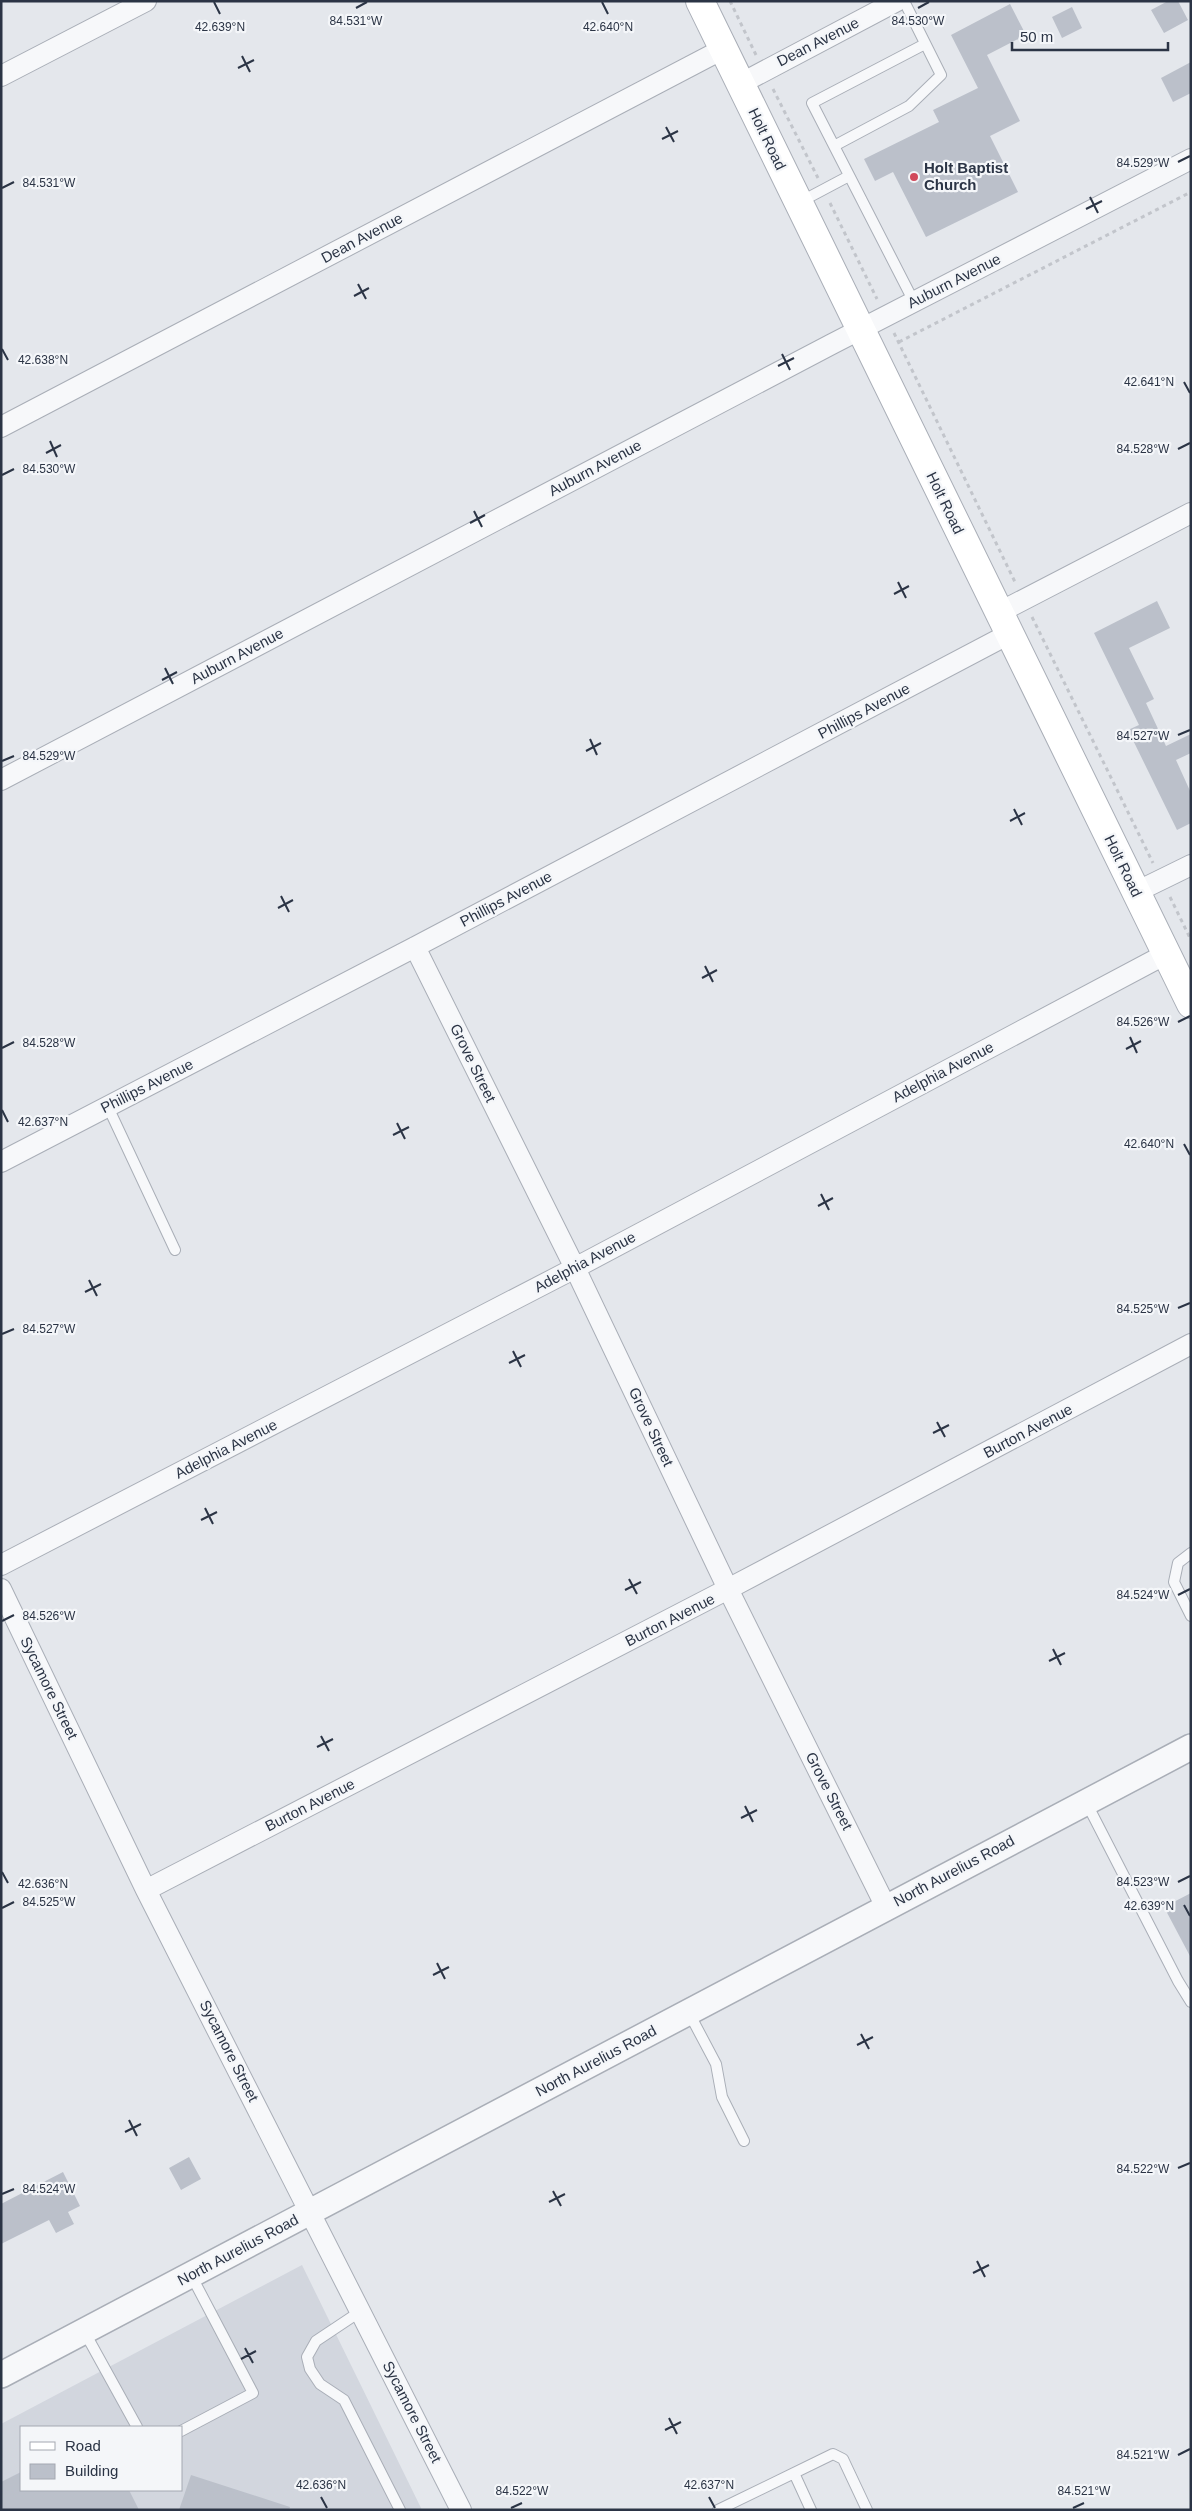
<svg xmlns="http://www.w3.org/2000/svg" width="1192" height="2511" font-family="Helvetica,sans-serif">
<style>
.built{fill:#d2d6de;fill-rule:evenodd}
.building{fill:#bbc0ca}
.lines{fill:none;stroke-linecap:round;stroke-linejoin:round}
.service-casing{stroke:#a9aeb7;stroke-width:12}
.minor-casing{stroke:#a9aeb7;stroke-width:22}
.tertiary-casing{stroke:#a9aeb7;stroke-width:28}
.secondary-casing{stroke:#a9aeb7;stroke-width:30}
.path{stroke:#c2c5cb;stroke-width:3;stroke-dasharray:4 4;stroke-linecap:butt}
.service{stroke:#f7f8fa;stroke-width:10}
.minor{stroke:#f7f8fa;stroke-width:20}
.tertiary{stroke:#f7f8fa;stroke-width:25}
.secondary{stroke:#fff;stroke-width:28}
.ticks{fill:none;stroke:#2b3445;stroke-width:2}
.poi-dot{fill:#d1495b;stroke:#f4f6f9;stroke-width:2}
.labels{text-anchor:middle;stroke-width:4.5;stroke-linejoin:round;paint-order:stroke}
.street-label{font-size:15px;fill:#2b3445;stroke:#f4f6f9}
.poi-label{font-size:15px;font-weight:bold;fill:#2b3445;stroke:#f4f6f9;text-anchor:start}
.ticks-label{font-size:12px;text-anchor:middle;fill:#2b3445;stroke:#f4f6f9;stroke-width:4.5;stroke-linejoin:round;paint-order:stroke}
</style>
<rect width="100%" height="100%" fill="#e4e7ec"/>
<path class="built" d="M302,2265L422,2510H1V2424ZM21,2427H181V2490H21Z"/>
<path class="building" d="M1168,1H1178L1188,20L1164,33L1151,10Z
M1010,4L1026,35L987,55L1020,121L990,136L1018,192L926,237L893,172L875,181L864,159L939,122L933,110L978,88L951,35Z
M1072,7L1082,28L1062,38L1052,17Z
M1191,62V93L1173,102L1161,78Z
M1157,601L1170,628L1129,648L1154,699L1146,703L1166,746L1191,734V753L1176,760L1191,793V823L1177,830L1128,730L1139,725L1094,633Z
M1191,1893V1958L1164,1907Z
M189,2157L201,2179L181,2190L169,2168Z
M63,2172L80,2206L68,2212L74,2224L56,2233L49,2220L1,2244V2204Z
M21,2472V2490H129L139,2510H1V2482Z
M191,2475L290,2507L289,2510H179Z"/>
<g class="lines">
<defs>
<path id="service" d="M834,146L909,106L941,75L904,1
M800,202L849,176
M914,302L812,103L925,44
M108,1107L175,1250
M1191,1553L1178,1563L1174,1582L1191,1616
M1086,1802L1178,1981L1191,2002
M689,2013L716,2064L722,2097L744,2141
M361,2311L316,2341L307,2357L310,2369L320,2384L344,2400L400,2510
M84,2331L137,2427
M181,2431L253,2393L191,2275
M794,2473L811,2510
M718,2510L833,2454L843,2459L867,2510"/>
<path id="minor" d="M1,76L146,1
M740,84L897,1
M1,427L723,49
M998,613L1191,513
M1,780L832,344L1191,159
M1136,892L1191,865
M415,947L575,1268L728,1589L886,1907
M1,1162L415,947L1009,634
M1,1565L575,1268L1166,954
M1,1589L146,1890L461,2510
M146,1890L728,1589L1191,1344"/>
<path id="tertiary" d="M1,2375L1191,1747"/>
<path id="secondary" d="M700,1L1191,1004"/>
</defs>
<use href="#service" class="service-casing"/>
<use href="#minor" class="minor-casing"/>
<use href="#tertiary" class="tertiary-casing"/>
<use href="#secondary" class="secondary-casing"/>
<path class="path" d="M730,1L756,55
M773,89L818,178
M830,203L877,299
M894,333L1015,582
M899,342L1191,192
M1032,617L1153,863
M1170,897L1191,940"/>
<use href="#service" class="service"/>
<use href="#minor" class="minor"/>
<use href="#tertiary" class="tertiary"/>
<use href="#secondary" class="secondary"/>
</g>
<path class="ticks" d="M214,2L220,14M602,2L608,14M356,8L367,2M918,8L929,2M242,56L250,72M238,68L254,60M666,127L674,142M662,139L678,131M1178,162L1190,156M2,188L14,182M1090,197L1098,213M1086,209L1102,201M358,284L366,299M354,296L369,288M2,349L8,360M782,354L790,370M778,366L794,358M1184,382L1190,393M50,441L57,457M1178,449L1190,443M46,453L61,445M2,475L14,469M474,511L482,527M470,523L485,515M898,582L906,598M894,594L909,586M165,668L173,684M162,680L177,672M1178,735L1190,730M590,739L597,755M586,751L601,743M2,761L14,756M1014,809L1022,825M1010,821L1025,813M281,896L289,912M278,908L293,900M705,966L713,982M702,978L717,970M1178,1022L1190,1016M1130,1037L1137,1053M2,1048L14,1042M1126,1049L1141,1041M2,1110L8,1122M397,1123L405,1139M393,1135L409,1127M1184,1144L1190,1155M821,1194L829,1210M818,1206L833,1198M89,1280L97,1296M85,1292L101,1284M1178,1308L1190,1303M2,1334L14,1329M513,1351L521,1367M509,1363L525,1355M937,1422L945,1437M933,1433L949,1425M205,1508L213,1524M201,1520L217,1512M629,1579L637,1594M625,1590L641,1582M1178,1595L1190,1589M2,1621L14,1615M1053,1649L1061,1665M1049,1661L1065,1653M321,1736L329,1751M317,1747L333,1739M745,1806L753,1822M741,1818L757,1810M2,1872L8,1883M1178,1882L1190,1876M1184,1905L1190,1916M2,1908L14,1902M437,1963L445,1979M433,1975L449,1967M861,2034L869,2049M857,2045L873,2037M129,2120L137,2136M125,2132L141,2124M1178,2168L1190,2163M553,2191L561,2206M2,2194L14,2189M549,2202L565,2194M977,2261L985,2277M973,2273L989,2265M245,2348L253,2363M241,2359L256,2351M669,2418L677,2434M665,2430L681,2422M1178,2455L1190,2449M321,2497L327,2508M709,2497L715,2508M511,2508L522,2503M1073,2508L1084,2503"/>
<circle class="poi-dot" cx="914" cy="177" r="5"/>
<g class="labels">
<g class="street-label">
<text transform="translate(818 42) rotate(-27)" y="5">Dean Avenue</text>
<text transform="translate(767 139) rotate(64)" y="5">Holt Road</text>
<text transform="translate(362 238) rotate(-28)" y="5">Dean Avenue</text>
<text transform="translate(954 281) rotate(-27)" y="5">Auburn Avenue</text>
<text transform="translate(595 468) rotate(-28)" y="5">Auburn Avenue</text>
<text transform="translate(945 503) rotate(64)" y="5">Holt Road</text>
<text transform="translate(237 656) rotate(-28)" y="5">Auburn Avenue</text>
<text transform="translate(864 711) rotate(-28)" y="5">Phillips Avenue</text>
<text transform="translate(1123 866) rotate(64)" y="5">Holt Road</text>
<text transform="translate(506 899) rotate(-28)" y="5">Phillips Avenue</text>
<text transform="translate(473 1063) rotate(64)" y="5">Grove Street</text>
<text transform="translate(943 1072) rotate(-28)" y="5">Adelphia Avenue</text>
<text transform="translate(147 1086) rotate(-27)" y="5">Phillips Avenue</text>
<text transform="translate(585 1262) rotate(-28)" y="5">Adelphia Avenue</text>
<text transform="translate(651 1427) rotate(65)" y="5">Grove Street</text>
<text transform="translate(1028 1431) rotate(-28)" y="5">Burton Avenue</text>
<text transform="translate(226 1449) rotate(-27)" y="5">Adelphia Avenue</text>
<text transform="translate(670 1620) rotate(-27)" y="5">Burton Avenue</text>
<text transform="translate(49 1688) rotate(64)" y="5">Sycamore Street</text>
<text transform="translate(829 1791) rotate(63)" y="5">Grove Street</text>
<text transform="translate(310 1805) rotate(-27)" y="5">Burton Avenue</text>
<text transform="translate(954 1871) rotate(-28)" y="5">North Aurelius Road</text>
<text transform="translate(229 2051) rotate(63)" y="5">Sycamore Street</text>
<text transform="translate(596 2061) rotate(-28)" y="5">North Aurelius Road</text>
<text transform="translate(238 2250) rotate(-28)" y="5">North Aurelius Road</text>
<text transform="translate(412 2412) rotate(63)" y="5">Sycamore Street</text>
</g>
<g class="poi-label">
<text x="924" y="173">Holt Baptist<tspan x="924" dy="17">Church</tspan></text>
</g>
</g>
<g class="ticks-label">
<text x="356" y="25">84.531°W</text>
<text x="918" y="25">84.530°W</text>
<text x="220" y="31">42.639°N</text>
<text x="608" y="31">42.640°N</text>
<text x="1143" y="167">84.529°W</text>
<text x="49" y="187">84.531°W</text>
<text x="43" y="364">42.638°N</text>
<text x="1149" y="386">42.641°N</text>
<text x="1143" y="453">84.528°W</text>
<text x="49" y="473">84.530°W</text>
<text x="1143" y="740">84.527°W</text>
<text x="49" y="760">84.529°W</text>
<text x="1143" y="1026">84.526°W</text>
<text x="49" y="1047">84.528°W</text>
<text x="43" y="1126">42.637°N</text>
<text x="1149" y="1148">42.640°N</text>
<text x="1143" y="1313">84.525°W</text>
<text x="49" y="1333">84.527°W</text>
<text x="1143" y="1599">84.524°W</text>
<text x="49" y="1620">84.526°W</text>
<text x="1143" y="1886">84.523°W</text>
<text x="43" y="1888">42.636°N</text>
<text x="49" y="1906">84.525°W</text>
<text x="1149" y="1910">42.639°N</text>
<text x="1143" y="2173">84.522°W</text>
<text x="49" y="2193">84.524°W</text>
<text x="1143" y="2459">84.521°W</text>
<text x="321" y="2489">42.636°N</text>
<text x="709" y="2489">42.637°N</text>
<text x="522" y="2495">84.522°W</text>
<text x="1084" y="2495">84.521°W</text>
</g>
<rect width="1192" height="2511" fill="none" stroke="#2b3445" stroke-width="5"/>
<rect x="20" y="2426" width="162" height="65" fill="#f4f6f9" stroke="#a4a8b1"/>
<rect x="30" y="2442" width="25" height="8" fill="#ffffff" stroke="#a4a8b1"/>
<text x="65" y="2451" font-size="15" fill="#2b3445">Road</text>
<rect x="30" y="2464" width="25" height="15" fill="#bbc0ca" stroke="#a4a8b1"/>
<text x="65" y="2476" font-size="15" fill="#2b3445">Building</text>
<path d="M1012 42v8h156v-8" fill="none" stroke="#2b3445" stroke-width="2.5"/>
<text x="1020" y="42" font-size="15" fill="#2b3445" stroke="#f4f6f9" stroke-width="4" paint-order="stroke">50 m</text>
</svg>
